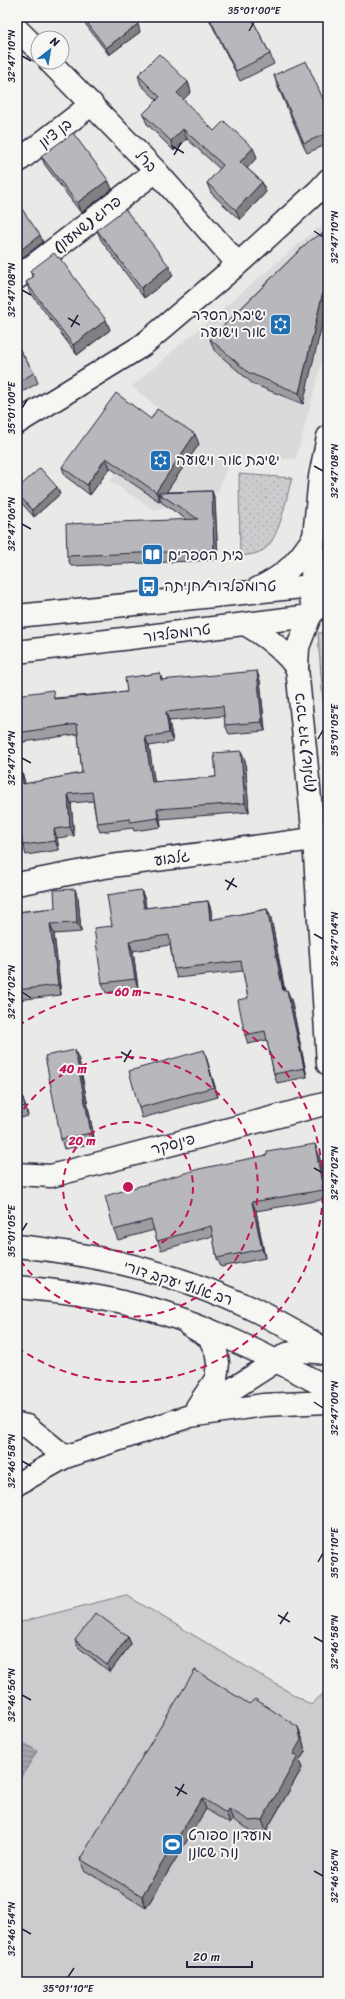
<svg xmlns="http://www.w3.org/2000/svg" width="345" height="1999" font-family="Sriracha,'Playpen Sans Hebrew',sans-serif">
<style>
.built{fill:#dadada}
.green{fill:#ccccce;stroke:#777784}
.park{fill:url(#park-dots);stroke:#777784}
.water{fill:url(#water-rules);stroke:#71717f}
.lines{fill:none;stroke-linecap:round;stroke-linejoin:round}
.street-casing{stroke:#22223b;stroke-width:25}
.secondary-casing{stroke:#22223b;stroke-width:25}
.street{stroke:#f6f6f2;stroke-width:22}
.secondary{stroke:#f6f6f2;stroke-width:22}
.wall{fill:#9e9ea2;stroke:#22223b}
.shaded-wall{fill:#818184;stroke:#22223b}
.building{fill:#b8b8bc;stroke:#22223b}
.ticks{fill:none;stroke:#22223b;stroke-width:1.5}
.ring{fill:none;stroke:#c2185b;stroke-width:2;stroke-dasharray:7 5}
.labels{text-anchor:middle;stroke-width:4;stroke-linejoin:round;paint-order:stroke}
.street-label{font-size:15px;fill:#22223b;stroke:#f6f6f2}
.poi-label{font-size:15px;fill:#22223b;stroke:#f6f6f2;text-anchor:start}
.centre{fill:#c2185b;stroke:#f6f6f2;stroke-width:2}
.ring-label{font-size:12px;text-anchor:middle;font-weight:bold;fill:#c2185b;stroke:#f6f6f2;stroke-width:4;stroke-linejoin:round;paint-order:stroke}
.neatline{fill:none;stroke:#22223b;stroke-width:1.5}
.ticks-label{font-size:10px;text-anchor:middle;fill:#22223b}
</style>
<defs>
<pattern id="park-dots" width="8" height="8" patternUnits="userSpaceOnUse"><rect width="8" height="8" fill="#ccccce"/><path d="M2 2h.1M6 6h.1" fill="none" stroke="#afafb2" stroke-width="1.8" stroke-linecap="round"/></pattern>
<pattern id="water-rules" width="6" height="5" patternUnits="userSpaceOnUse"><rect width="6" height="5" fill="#a5a5ac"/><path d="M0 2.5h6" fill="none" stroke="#86868d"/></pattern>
</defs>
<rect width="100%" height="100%" fill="#e9e9e7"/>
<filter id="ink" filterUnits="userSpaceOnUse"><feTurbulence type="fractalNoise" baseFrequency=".025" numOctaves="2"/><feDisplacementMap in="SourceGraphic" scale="8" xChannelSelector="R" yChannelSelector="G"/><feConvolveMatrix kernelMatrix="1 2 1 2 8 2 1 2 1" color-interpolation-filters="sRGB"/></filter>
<g filter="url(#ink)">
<path class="built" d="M328,223V339L296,459L230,460L218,492L154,510L110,481L159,409L132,386L315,230Z"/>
<path class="green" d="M126,1595L311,1705L328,1689V1982H17V1623Z"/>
<path class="park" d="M239,474L292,478C286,497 281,534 266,548C259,554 249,555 240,556Z
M328,632V772L318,633Z"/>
<path class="water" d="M17,1739L37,1751L17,1784Z"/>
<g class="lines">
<defs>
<path id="street" d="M17,29L38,50
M50,62L156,171L238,264
M17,162L92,104
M17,278L156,171
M17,423L143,345L238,264L319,190L328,180
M310,616L298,647L297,668L314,839L328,1064
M17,884L104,867L328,837
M17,1174L51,1176L328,1103
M189,1325L209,1337L216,1351L218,1363L216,1379L197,1407
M200,1410L287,1354L302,1351L328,1353
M17,1424L27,1426L65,1457
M17,1484L65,1457L190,1416L263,1405L328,1402"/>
<path id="secondary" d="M257,589C286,575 297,563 314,537
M311,599L314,537L320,477L328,437
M17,616L312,586L328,585
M245,624C266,636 283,649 297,668
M17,652L310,616L328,596
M17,1246C96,1254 176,1273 248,1307C276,1320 302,1336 328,1351
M17,1287C49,1290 82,1293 113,1300C190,1316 259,1351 328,1388"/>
</defs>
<use href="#street" class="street-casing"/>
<use href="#secondary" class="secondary-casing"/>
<use href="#street" class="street"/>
<use href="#secondary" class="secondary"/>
</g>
<path class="wall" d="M80,17H132L140,32L109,55Z
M208,17H251L270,54L274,64L240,81Z
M138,75L188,82L191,92L183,100L214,131L257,157L247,168L262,182L266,192L240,220L211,193L207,183L220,169L187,139L174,151L147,124L143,114L157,100L141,85Z
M274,75L328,110V144L307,153L277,85Z
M41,156L108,180L112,189L81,213L45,165Z
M97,230L173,276L144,298L101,240Z
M310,240L303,404L253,384L214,350L210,339Z
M30,271L106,320L110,330L77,355L30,292L26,282L33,278Z
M17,345L34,373L38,383L17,395Z
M151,419L199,444L166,492L212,491L215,501L218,560L71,566L67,556L187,520L161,502V501L160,502L110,468L90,495L65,476L62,467Z
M17,489L60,494L34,517L17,498Z
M160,673L162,680H260L265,731L229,734L225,725L224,716L169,721L173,742L149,746L154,782L216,777L245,760L249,812L160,819L161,827L134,831L133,828L100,832L97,823L93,801L71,803L74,836L57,838L59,850L26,855L23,845L20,825L17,826V771L21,770L24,779L25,784L82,773L78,734L17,743V695L56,698L127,692Z
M141,890L145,900L146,908L208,901L211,910L212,920L267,909L271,918L285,991L291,999L307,1077L277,1083L274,1074L267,1040L248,1044L245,1035L248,998L243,971L177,978L174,969L170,945L133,951L138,988L106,993L102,983L112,926Z
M78,898L81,932L54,934L61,995L17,1000V912L55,908Z
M204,1050L207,1060L218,1097L142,1118L139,1108Z
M79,1060L95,1143L64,1149L61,1139Z
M17,1078L28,1116L17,1119Z
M319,1154L326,1199L256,1211L265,1258L221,1267L217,1258L213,1236L161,1250L154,1230L118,1240L114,1230Z
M128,1637L131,1644L110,1672L78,1647L75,1640Z
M249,1704L298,1727L302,1738L305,1752L299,1761L302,1768L266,1831L254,1832L233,1820L230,1824L206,1809L146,1908L84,1870L80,1859Z"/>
<path class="shaded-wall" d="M138,24L140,32L109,55L106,48Z
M188,82L191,92L180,103L177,93Z
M183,129L187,139L174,151L171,141Z
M253,148L257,157L244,172L240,162Z
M108,180L112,189L81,213L77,203Z
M262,182L266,192L240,220L236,210Z
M40,235L43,242L19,260L17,253Z
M169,266L173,276L144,298L141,288Z
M328,271V299L303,404L299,393Z
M106,320L110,330L77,355L73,345Z
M195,434L199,444L163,497L158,493L161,501L160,502L156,492Z
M106,458L110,468L90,495L87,485Z
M57,487L60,494L34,517L32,510Z
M212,491L215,501L218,560L214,550Z
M257,671L260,680L265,731L262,722Z
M166,712L169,721L173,742L169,733Z
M145,737L149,746L156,791L152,782Z
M241,751L245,760L249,812L245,803Z
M21,770L24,779L27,793L23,784Z
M68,794L71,803L74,836L70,827Z
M157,809L160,819L161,827L158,818Z
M54,829L57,838L59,850L55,841Z
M75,889L78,898L81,932L77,923Z
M141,890L145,900L147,918L144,908Z
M208,901L211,910L213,929L210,920Z
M267,909L271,918L286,1000L283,991Z
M50,924L54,934L61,995L58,985Z
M129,941L133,951L138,988L135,979Z
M287,990L291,999L307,1077L304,1068Z
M75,1050L79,1060L95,1143L91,1133Z
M204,1050L207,1060L218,1097L214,1087Z
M17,1078L28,1116L25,1106L17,1080Z
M315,1144L319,1154L326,1199L323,1190Z
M252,1202L256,1211L265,1258L262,1249Z
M128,1637L131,1644L110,1672L107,1665Z
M298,1727L302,1738L305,1752L299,1761L302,1768L266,1831L262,1820L293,1754Z
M202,1798L206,1809L146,1908L142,1896Z
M229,1809L233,1820L230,1824L226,1813Z"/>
<path class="building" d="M83,17H132L138,24L106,48Z
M209,17H251L270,54L236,71Z
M159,54L188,82L177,93L214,131L224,121L253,148L240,162L262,182L236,210L207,183L223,165L183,129L171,141L143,114L160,97L138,75Z
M306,61L328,110V133L304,143L274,75Z
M73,133L108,180L77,203L41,156Z
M17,202L40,235L17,253Z
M125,209L169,266L141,288L97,230Z
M322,234L328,235V271L299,393L249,373L210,339L310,240Z
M54,253L58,258L59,257L106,320L73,345L26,282L34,276L30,271Z
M17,345L34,373L17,383Z
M116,393L151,419L157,409L195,434L156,492L106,458L87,485L62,467Z
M40,468L57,487L32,510L17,493V489Z
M212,491L214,550L67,556L66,524L198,519L158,493Z
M257,671L262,722L225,725L223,706L166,712L169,733L145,737L152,782L216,777L214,753L241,751L245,803L157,809L158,818L130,822V819L97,823L92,792L68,794L70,827L54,829L55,841L23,845L18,816H17V771L21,770L23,784L82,773L77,724L17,733V695L53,690L54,699L127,692L125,678L160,673L161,680Z
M75,889L77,923L50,924L58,985L17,990V912L55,908L54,890Z
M141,890L144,908L208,901L210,920L267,909L283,991L287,990L304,1068L274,1074L265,1031L245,1035L238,1000L248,998L241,961L174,969L169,935L129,941L135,979L102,983L94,928L112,926L107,895Z
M75,1050L91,1133L61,1139L45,1056Z
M204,1050L214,1087L139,1108L129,1071Z
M17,1080L25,1106L17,1108Z
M315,1144L323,1190L252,1202L262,1249L217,1258L211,1226L157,1241L151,1220L114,1230L105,1196L199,1169L267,1155V1152Z
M96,1613L128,1637L107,1665L75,1640Z
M195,1670L249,1704L255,1699L298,1727L301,1740L293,1754L298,1756L262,1820L250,1821L229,1809L226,1813L202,1798L142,1896L80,1859Z"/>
</g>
<path class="ticks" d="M249,31L254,22M22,56L31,61M172,146L184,153M174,155L181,143M314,231L323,237M22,290L31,295M68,318L80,325M71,327L78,315M22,408L27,400M314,466L323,471M22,524L31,529M318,739L323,730M22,758L31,763M225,880L237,887M227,890L234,878M314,934L323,939M22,992L31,998M121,1052L133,1059M124,1062L131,1050M314,1168L323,1173M22,1231L27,1223M314,1402L323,1408M22,1461L31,1466M318,1562L323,1553M278,1615L290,1622M280,1624L288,1612M314,1637L323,1642M22,1695L31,1700M175,1787L187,1794M177,1796L184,1784M314,1871L323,1876M22,1929L31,1934M68,1977L74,1968"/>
<g class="ring">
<circle cx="128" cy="1187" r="65"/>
<path d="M17 1119A130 130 0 1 1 17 1255"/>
<path d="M18 1026A195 195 0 1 1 18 1348"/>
</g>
<defs>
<symbol id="synagogue-square" viewBox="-11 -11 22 22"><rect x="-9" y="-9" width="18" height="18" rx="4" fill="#1f6fb2" stroke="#f6f6f2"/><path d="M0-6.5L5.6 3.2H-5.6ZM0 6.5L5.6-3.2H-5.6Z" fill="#fff"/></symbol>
<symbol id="library-square" viewBox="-11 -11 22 22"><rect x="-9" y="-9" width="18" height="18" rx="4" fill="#1f6fb2" stroke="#f6f6f2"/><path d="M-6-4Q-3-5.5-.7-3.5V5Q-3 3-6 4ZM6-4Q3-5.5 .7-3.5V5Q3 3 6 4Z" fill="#fff"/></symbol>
<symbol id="bus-square" viewBox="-11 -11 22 22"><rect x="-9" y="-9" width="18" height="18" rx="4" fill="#1f6fb2" stroke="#f6f6f2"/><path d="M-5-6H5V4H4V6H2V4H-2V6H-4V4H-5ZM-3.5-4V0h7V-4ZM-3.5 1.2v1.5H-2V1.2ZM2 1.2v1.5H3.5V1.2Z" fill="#fff"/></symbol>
<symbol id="stadium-square" viewBox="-11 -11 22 22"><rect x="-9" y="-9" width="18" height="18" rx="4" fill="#1f6fb2" stroke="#f6f6f2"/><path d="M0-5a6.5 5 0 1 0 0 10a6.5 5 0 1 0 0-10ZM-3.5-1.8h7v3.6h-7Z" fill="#fff"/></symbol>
</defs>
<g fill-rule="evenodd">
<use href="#synagogue-square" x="268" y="312" width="25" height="25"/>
<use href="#synagogue-square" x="148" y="448" width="25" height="25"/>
<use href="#library-square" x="140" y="542" width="25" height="25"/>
<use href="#bus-square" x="136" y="574" width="25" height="25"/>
<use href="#stadium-square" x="160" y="1832" width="25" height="25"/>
</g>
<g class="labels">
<g class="street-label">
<text transform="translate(55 133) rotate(-38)" y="5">בן ציון</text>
<text transform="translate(146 161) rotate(47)" y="5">ברל</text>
<text transform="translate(87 224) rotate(-38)" y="5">פרוג (שמעון)</text>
<text transform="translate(177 633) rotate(-7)" y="5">טרומפלדור</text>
<text transform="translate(304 743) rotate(-96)" y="5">כיכר דוד (גולקו)</text>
<text transform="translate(172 858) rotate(-8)" y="5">גלבוע</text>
<text transform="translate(173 1144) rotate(-15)" y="5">פינסקר</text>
<text transform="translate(178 1283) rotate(18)" y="5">רב אלוף יעקב דורי</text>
</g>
<g class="poi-label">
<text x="266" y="320" text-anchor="end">ישיבת הסדר<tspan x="266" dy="17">אור וישועה</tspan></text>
<text x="176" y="465">ישיבת אור וישועה</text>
<text x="168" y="560">בית הספרים</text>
<text x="164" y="591">טרומפלדור/חניתה</text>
<text x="188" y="1840">מועדון ספורט<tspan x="188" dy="17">נוה שאנן</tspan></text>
</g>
</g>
<circle cx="128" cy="1187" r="6" class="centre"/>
<g class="ring-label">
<text x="128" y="996">60 m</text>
<text x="73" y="1073">40 m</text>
<text x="82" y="1145">20 m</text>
</g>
<rect width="345" height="1999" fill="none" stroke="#f6f6f2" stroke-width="44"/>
<g transform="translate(50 50) rotate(31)"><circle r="19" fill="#f6f6f2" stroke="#a1a1a9"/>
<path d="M0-3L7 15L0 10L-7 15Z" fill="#1f6fb2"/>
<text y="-6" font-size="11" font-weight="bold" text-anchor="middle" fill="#22223b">N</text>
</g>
<path d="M187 1961v6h65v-6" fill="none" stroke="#22223b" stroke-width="2"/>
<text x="193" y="1961" font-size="12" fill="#22223b" stroke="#f6f6f2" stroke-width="3" paint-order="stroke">20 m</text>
<rect x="22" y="22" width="301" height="1955" class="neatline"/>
<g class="ticks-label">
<text x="254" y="14">35°01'00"E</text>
<text transform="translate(11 56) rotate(-90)" y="4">32°47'10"N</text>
<text transform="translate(334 237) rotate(-90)" y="4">32°47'10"N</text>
<text transform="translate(11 290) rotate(-90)" y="4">32°47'08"N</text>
<text transform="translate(11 408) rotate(-90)" y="4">35°01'00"E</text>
<text transform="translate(334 471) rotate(-90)" y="4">32°47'08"N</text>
<text transform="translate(11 524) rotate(-90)" y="4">32°47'06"N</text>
<text transform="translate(334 730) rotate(-90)" y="4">35°01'05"E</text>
<text transform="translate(11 758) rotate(-90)" y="4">32°47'04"N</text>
<text transform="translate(334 939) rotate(-90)" y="4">32°47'04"N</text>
<text transform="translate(11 992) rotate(-90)" y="4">32°47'02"N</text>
<text transform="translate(334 1173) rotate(-90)" y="4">32°47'02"N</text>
<text transform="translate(11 1231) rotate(-90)" y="4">35°01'05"E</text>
<text transform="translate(334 1408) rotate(-90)" y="4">32°47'00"N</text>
<text transform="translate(11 1461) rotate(-90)" y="4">32°46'58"N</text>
<text transform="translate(334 1553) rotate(-90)" y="4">35°01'10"E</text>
<text transform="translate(334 1642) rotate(-90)" y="4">32°46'58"N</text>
<text transform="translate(11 1695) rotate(-90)" y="4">32°46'56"N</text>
<text transform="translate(334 1876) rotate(-90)" y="4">32°46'56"N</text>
<text transform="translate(11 1929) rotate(-90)" y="4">32°46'54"N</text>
<text x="68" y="1992">35°01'10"E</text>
</g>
</svg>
